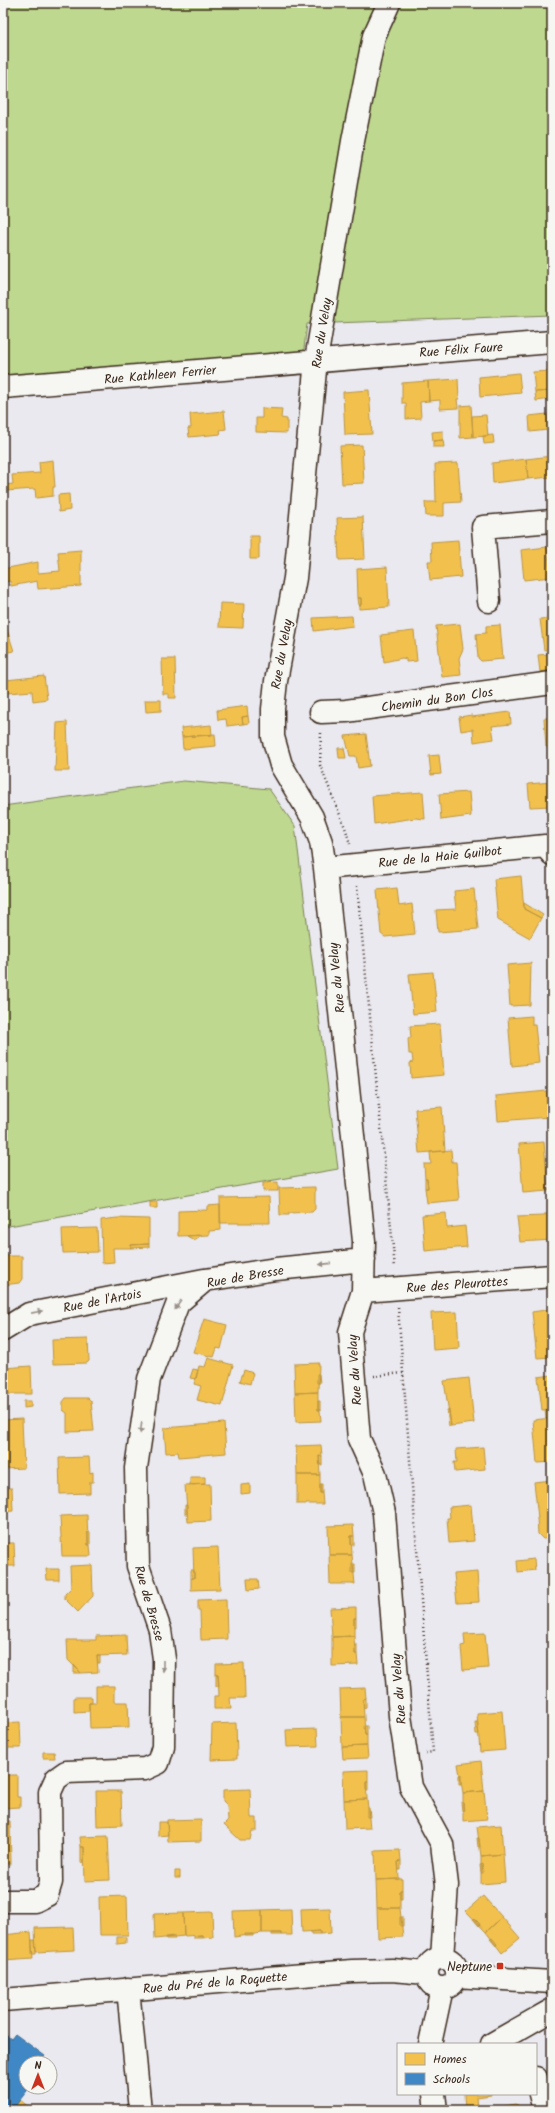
<svg xmlns="http://www.w3.org/2000/svg" width="555" height="2113" font-family="Kalam,sans-serif">
<style>
.green{fill:#bed88f;stroke:#7c8156}
.homes{fill:#f2c14e;stroke:#bb9440}
.schools{fill:#3f88c5;stroke:#3e6c93}
.lines{fill:none;stroke-linecap:round;stroke-linejoin:round}
.minor-casing{stroke:#3b2a1e;stroke-width:25}
.path{stroke:#3b2a1e;stroke-width:2.5;stroke-dasharray:1 3;stroke-linecap:butt}
.minor{stroke:#f6f6f2;stroke-width:22}
.oneway{fill:#989088}
.poi-dot{fill:#c8321e;stroke:#f6f6f2;stroke-width:1.5}
.labels{text-anchor:middle;stroke-width:4;stroke-linejoin:round;paint-order:stroke}
.street-label{font-size:13px;fill:#3b2a1e;stroke:#f6f6f2}
.poi-label{font-size:13px;fill:#3b2a1e;stroke:#f6f6f2;text-anchor:end}
</style>
<rect width="100%" height="100%" fill="#eae9f0"/>
<filter id="ink" filterUnits="userSpaceOnUse"><feTurbulence type="fractalNoise" baseFrequency=".025" numOctaves="2"/><feDisplacementMap in="SourceGraphic" scale="8" xChannelSelector="R" yChannelSelector="G"/><feConvolveMatrix kernelMatrix="1 2 1 2 8 2 1 2 1" color-interpolation-filters="sRGB"/></filter>
<g filter="url(#ink)">
<path class="green" d="M3,3H552V315L307,324L303,357L3,375Z
M184,781L269,789L295,826L338,1169L3,1227V806Z"/>
<path class="homes" d="M552,371V391L535,392L533,372Z
M519,373L521,393L480,397L479,377Z
M458,379L459,399H457L458,408L440,409V400L429,401L428,381Z
M428,381L429,401L420,402L421,418L406,419V403H402V383Z
M369,390L372,434L345,435L343,392Z
M551,391L552,399L536,401L535,392Z
M471,405L473,437L460,438V406Z
M262,408L282,409L281,418L287,419V433L256,432V418H262Z
M224,411L226,429L220,430L221,434L189,437L188,428H191L190,414Z
M547,414L548,430L530,432L529,416Z
M486,415L488,436L473,437L472,416Z
M443,431V440L433,441L432,432Z
M493,435L494,443L484,444L483,436Z
M443,440L444,447H433V441Z
M362,445L364,483L342,484L340,446Z
M552,456V477L528,479L526,459Z
M526,459L528,479L493,483L492,463Z
M53,460L55,487H53V496L36,498L35,489L5,491V485L13,484L12,475L40,473L39,462Z
M458,463L461,502L444,503V516H426L425,502H436L435,464Z
M69,494L70,510L59,512L58,495Z
M363,517L365,559L339,560L337,518Z
M250,536H259V559H250Z
M458,540L461,577L430,580L428,561H432L431,542Z
M547,547L551,577L524,580L521,550Z
M81,550V586L38,589L37,581L11,586L10,581L3,582V569L38,562V573L60,571L58,552Z
M387,567L389,607L359,609V605H361V598H358L357,569Z
M358,598H361V605H359Z
M220,603L244,604L243,628L219,627Z
M352,616L353,626L314,631L313,618Z
M3,617L14,651L3,653Z
M552,618V649L544,650L540,619Z
M460,624L463,649L459,658L461,675L442,677L436,626Z
M500,625L503,659L481,661L478,658L476,634L486,633V626Z
M414,631L417,661L406,662V659L402,658L384,662L381,635Z
M549,654L551,670L540,672L538,655Z
M162,659H175L176,698H169V694H163Z
M44,676L47,699L33,701L32,691L7,693L6,680Z
M145,700H161V711L146,712Z
M247,706L248,716L242,717L243,724L227,726L226,719L218,720L217,710Z
M510,712L511,724L492,726L494,739L474,742L473,729L461,731L459,717L472,715V717Z
M248,716L249,723L243,724L242,717Z
M544,718H552V746L546,747Z
M67,722L69,771H55L57,723Z
M211,725L212,735L182,737L181,728Z
M215,734L216,746L183,749L182,737Z
M366,734L370,766L358,768L356,756H350L345,736Z
M338,748H344L346,758H339Z
M439,755L441,774L431,775L429,756Z
M552,782L551,806L530,807L528,784Z
M423,792L425,819L415,818L374,824L372,796Z
M469,792L471,816L441,820L439,794Z
M521,876L524,909L541,918L530,938L498,920L494,879Z
M397,888L399,906L412,904L415,934L385,937L381,934L377,890Z
M474,889L478,929L438,932L436,910L456,909L454,891Z
M524,903L543,915L541,918L524,909Z
M531,963L530,1005L510,1006L507,965Z
M433,972L437,1012L413,1014L409,974Z
M532,1016V1025H535L539,1063L512,1066L508,1018Z
M440,1024L444,1075L411,1078L410,1063L413,1062L412,1054H409L408,1038H411L410,1026Z
M547,1091L550,1117L498,1121L496,1096Z
M442,1107L445,1151L419,1153L415,1109Z
M544,1142L548,1191L523,1193L519,1144Z
M451,1150L452,1162H456L459,1200L427,1203L425,1188H428L427,1179H425L424,1164H431L430,1152Z
M425,1179H427L428,1188H425Z
M278,1182V1191H263V1183Z
M315,1187V1209L312,1212L289,1213V1215H280L279,1188Z
M269,1197L270,1223H220V1198Z
M150,1202H157V1208H150Z
M220,1205L221,1230L209,1231V1235L178,1236V1211L207,1210V1206Z
M446,1213L447,1228L465,1226L467,1247L425,1251L422,1215Z
M544,1214H552V1240L520,1242L517,1217L544,1216Z
M117,1218L149,1219V1244L131,1245V1248H113L114,1262L102,1263L101,1220Z
M97,1228L98,1252L63,1253L62,1229Z
M202,1235L194,1240L187,1236Z
M149,1244V1247L131,1248V1245Z
M3,1256H22V1279L19,1283L3,1285Z
M552,1309V1357L537,1358L532,1312Z
M457,1312L459,1348L433,1350L431,1313Z
M204,1319L227,1325L221,1349L217,1348L214,1357L193,1352Z
M88,1339L89,1361L87,1363L53,1364L52,1340Z
M208,1358L233,1365L222,1406L197,1400L201,1386L194,1384L199,1366L205,1367Z
M319,1363L318,1392L295,1393L294,1364Z
M31,1366L32,1394H3V1368Z
M193,1369L198,1370L196,1379L190,1378Z
M244,1370L253,1373L250,1384L240,1381Z
M317,1374H319L320,1383H317Z
M552,1375V1409L542,1410L538,1377Z
M469,1378L474,1423L451,1426L444,1381Z
M318,1392V1410H320L321,1421L296,1422L295,1393Z
M66,1398H88L91,1401L94,1431L67,1432V1413L63,1410V1402Z
M24,1401H31V1407L24,1408Z
M318,1401H320V1410H318Z
M449,1409L451,1426H449L447,1410Z
M552,1409V1418L546,1419L545,1410Z
M552,1418V1462L537,1463L533,1420Z
M22,1419L24,1468L3,1469V1420Z
M224,1423L226,1453L179,1457L178,1452L166,1453L164,1428Z
M321,1445L322,1456H319L320,1475H297L296,1446Z
M483,1447L485,1469L455,1472L454,1462H457L456,1449Z
M319,1456H322V1465H320Z
M89,1457L90,1473L93,1472V1482H90V1493L60,1494L59,1458Z
M297,1475H320V1493H322L323,1504H297Z
M190,1477H205V1484L190,1485Z
M552,1480V1538L543,1539L538,1534L537,1518H538L534,1482Z
M210,1484L211,1521L188,1522L185,1485Z
M250,1484V1493L241,1494V1485Z
M320,1484H322V1493H320Z
M3,1488H12L13,1511L3,1512Z
M185,1505H187V1514H185Z
M471,1505L474,1541L449,1543L447,1518H450L449,1507Z
M87,1515L88,1545H90L91,1556H62L60,1516Z
M353,1525L354,1536H351L352,1555H329L328,1526Z
M88,1532H90V1545H88Z
M351,1536H354V1545H351Z
M3,1543H14L15,1566H3Z
M218,1547L220,1589L191,1590V1578H194L193,1548Z
M329,1555H352L355,1584H330Z
M534,1559L535,1570L518,1572L517,1561Z
M352,1564H355V1573H352Z
M92,1565L93,1596L78,1612L65,1599V1594L71,1588L70,1566Z
M46,1569H59V1580H47Z
M191,1570H194V1578H191Z
M477,1572L479,1602L457,1603L454,1574Z
M247,1579H258L259,1589L248,1590Z
M226,1599L227,1639L201,1640L200,1611H198V1600Z
M356,1607V1618H354V1636L332,1637L330,1608Z
M354,1618H356V1627H354Z
M485,1633L488,1668L463,1670L461,1646L465,1645L464,1634Z
M126,1635L127,1655L97,1656L98,1672L81,1673L68,1660L67,1640H96V1636Z
M354,1636L355,1654H357L358,1665L332,1666V1637Z
M355,1645H357V1654H355Z
M97,1656H100V1663H98Z
M244,1663L245,1698H230L231,1709H214V1696H219L218,1674H216V1664Z
M74,1665L81,1673H74Z
M216,1674H218L219,1686H216Z
M96,1686H114V1702H128L129,1727L90,1728L89,1703H96Z
M365,1688L366,1698L363,1699L364,1717H341L340,1689Z
M74,1697H92V1703H89V1711L74,1712Z
M366,1698V1707L364,1708L363,1699Z
M502,1711L505,1750L480,1752L477,1713Z
M341,1717H364L365,1735H367V1746L342,1747Z
M20,1722L21,1748H3V1723Z
M475,1722H477L479,1734H476Z
M236,1723L237,1759L211,1760L212,1724Z
M364,1726H367V1735H365Z
M317,1729L318,1746L287,1747L286,1730Z
M367,1746L368,1758L343,1759L342,1747Z
M43,1752H54L55,1758H43Z
M481,1761L484,1791L463,1793L458,1764Z
M368,1770V1781H366L367,1799L344,1800L343,1771Z
M461,1774V1784H459V1775Z
M3,1775H17V1797H20V1807L3,1808Z
M366,1781H368V1790H366Z
M250,1789L251,1818H257V1831H252L250,1840H240L224,1825L228,1821L227,1805L223,1801V1790Z
M96,1791H121L122,1825L97,1826Z
M484,1791L487,1819L463,1821V1793Z
M367,1799L370,1828L345,1829L344,1800Z
M461,1802H463L464,1811H462Z
M367,1808H369L370,1817H367Z
M201,1819V1841L168,1842L167,1820Z
M3,1821H10L11,1864H3Z
M158,1822H167L168,1835L158,1836Z
M501,1825L503,1854L481,1856L477,1827Z
M108,1836L110,1880L85,1881L84,1847H81L80,1837Z
M477,1838H479L480,1847H478Z
M81,1847H84V1862L81,1863Z
M400,1850L401,1861H398L399,1879L376,1880L375,1851Z
M503,1854L505,1882L481,1884V1856Z
M398,1861H401V1870H399Z
M482,1864L483,1873H481L480,1865Z
M175,1871H180V1878H175Z
M399,1879H402V1890H400V1908H377L376,1880Z
M400,1890H402V1899H400Z
M127,1896L128,1935H100L99,1897Z
M483,1896L502,1917L486,1932L466,1911Z
M330,1908L331,1933L320,1934V1931L302,1932L301,1909Z
M377,1908H400L403,1937L378,1938Z
M291,1909L292,1935H281V1933H262V1910Z
M262,1910V1933L234,1937L233,1911Z
M212,1912L213,1937L202,1938V1935L184,1936L183,1913Z
M183,1913L184,1936L155,1939L154,1914Z
M400,1917H403V1926H400Z
M502,1917L520,1938L502,1953L486,1932Z
M474,1918L480,1924L479,1926L473,1919Z
M73,1927L74,1950L36,1952L35,1928Z
M320,1931V1934H311V1932Z
M31,1932L33,1959L3,1961V1935Z
M272,1933H281V1935H272Z
M244,1934H253V1936H244Z
M202,1935V1938H193V1936Z
M175,1936V1939H166V1937Z
M117,1937H126V1943L117,1944Z
M492,1938L497,1944L496,1946L490,1939Z
M32,1940H35L36,1954H32Z
M464,2094H491V2095L477,2097L478,2109L465,2110Z
M20,2100L29,2107L28,2110H12Z
M515,2104L518,2105L519,2110H487Z"/>
<path class="schools" d="M3,2033L11,2039L15,2034L45,2056L39,2063H26V2087H30L12,2110H3Z"/>
<g class="lines">
<defs>
<path id="minor" d="M389,3L374,36L353,141L316,360L295,578L276,681L273,709V737L281,765L312,817L321,842L325,868L364,1241L363,1291L350,1332L359,1439L375,1474L384,1513L400,1716L411,1787L442,1844L447,1885L442,1958
M3,387L552,342
M489,601L483,527L552,521
M321,712L346,711L552,683
M325,868L545,846L552,854
M363,1291L552,1276
M3,1330L29,1314L204,1280
M3,1901H35L47,1895L51,1882L50,1792L56,1779L66,1772L145,1769L158,1763L163,1747L164,1659L160,1630L138,1566L136,1468L149,1379L178,1303L205,1280L276,1269L364,1260
M427 1973a15 15 0 1 1 30 0a15 15 0 1 1-30 0Z
M457,1976L552,1982
M128,1989L140,2110
M3,2000L352,1971L392,1970L426,1973
M430,2044L442,1988
M492,2044L552,2010
M536,2078L544,2110
M434,2094L436,2110"/>
</defs>
<use href="#minor" class="minor-casing"/>
<path class="path" d="M321,733L320,765L346,830L350,844
M357,886L395,1268
M398,1308L433,1752L426,1753
M374,1376L403,1373"/>
<use href="#minor" class="minor"/>
</g>
<defs><path id="oneway-solid" d="M-6-.8H1V-3.2L6.5 0L1 3.2V.8H-6Z"/></defs>
<g class="oneway">
<use href="#oneway-solid" transform="translate(325 1264) rotate(174)"/>
<use href="#oneway-solid" transform="translate(178 1305) rotate(123)"/>
<use href="#oneway-solid" transform="translate(37 1312) rotate(-11)"/>
<use href="#oneway-solid" transform="translate(141 1428) rotate(98)"/>
<use href="#oneway-solid" transform="translate(163 1666) rotate(90)"/>
</g>
</g>
<rect class="poi-dot" x="496" y="1962" width="8" height="8" rx="2"/>
<g class="labels">
<g class="street-label">
<text transform="translate(321 333) rotate(-81)" y="5">Rue du Velay</text>
<text transform="translate(461 349) rotate(-4)" y="5">Rue Félix Faure</text>
<text transform="translate(160 374) rotate(-5)" y="5">Rue Kathleen Ferrier</text>
<text transform="translate(281 654) rotate(-80)" y="5">Rue du Velay</text>
<text transform="translate(437 699) rotate(-8)" y="5">Chemin du Bon Clos</text>
<text transform="translate(440 856) rotate(-6)" y="5">Rue de la Haie Guilbot</text>
<text transform="translate(336 978) rotate(-96)" y="5">Rue du Velay</text>
<text transform="translate(245 1276) rotate(-10)" y="5">Rue de Bresse</text>
<text transform="translate(457 1284) rotate(-4)" y="5">Rue des Pleurottes</text>
<text transform="translate(102 1300) rotate(-11)" y="5">Rue de l'Artois</text>
<text transform="translate(354 1370) rotate(-94)" y="5">Rue du Velay</text>
<text transform="translate(150 1603) rotate(74)" y="5">Rue de Bresse</text>
<text transform="translate(398 1689) rotate(-95)" y="5">Rue du Velay</text>
<text transform="translate(215 1982) rotate(-5)" y="5">Rue du Pré de la Roquette</text>
</g>
<g class="poi-label">
<text x="492" y="1971">Neptune</text>
</g>
</g>
<rect width="555" height="2113" fill="none" stroke="#f6f6f2" stroke-width="16"/>
<rect x="8" y="8" width="539" height="2097" fill="none" stroke="#3b2a1e" stroke-width="1.5" filter="url(#ink)"/>
<rect x="397" y="2043" width="140" height="52" fill="#f6f6f2" stroke="#aba49d"/>
<rect x="405" y="2053" width="20" height="12" fill="#f2c14e" stroke="#aba49d"/>
<text x="433" y="2063" font-size="12" fill="#3b2a1e">Homes</text>
<rect x="405" y="2073" width="20" height="12" fill="#3f88c5" stroke="#aba49d"/>
<text x="433" y="2083" font-size="12" fill="#3b2a1e">Schools</text>
<g transform="translate(38 2075)"><circle r="19" fill="#f6f6f2" stroke="#aba49d"/>
<path d="M0-3L7 15L0 10L-7 15Z" fill="#c8321e"/>
<text y="-6" font-size="11" font-weight="bold" text-anchor="middle" fill="#3b2a1e">N</text>
</g>
</svg>
